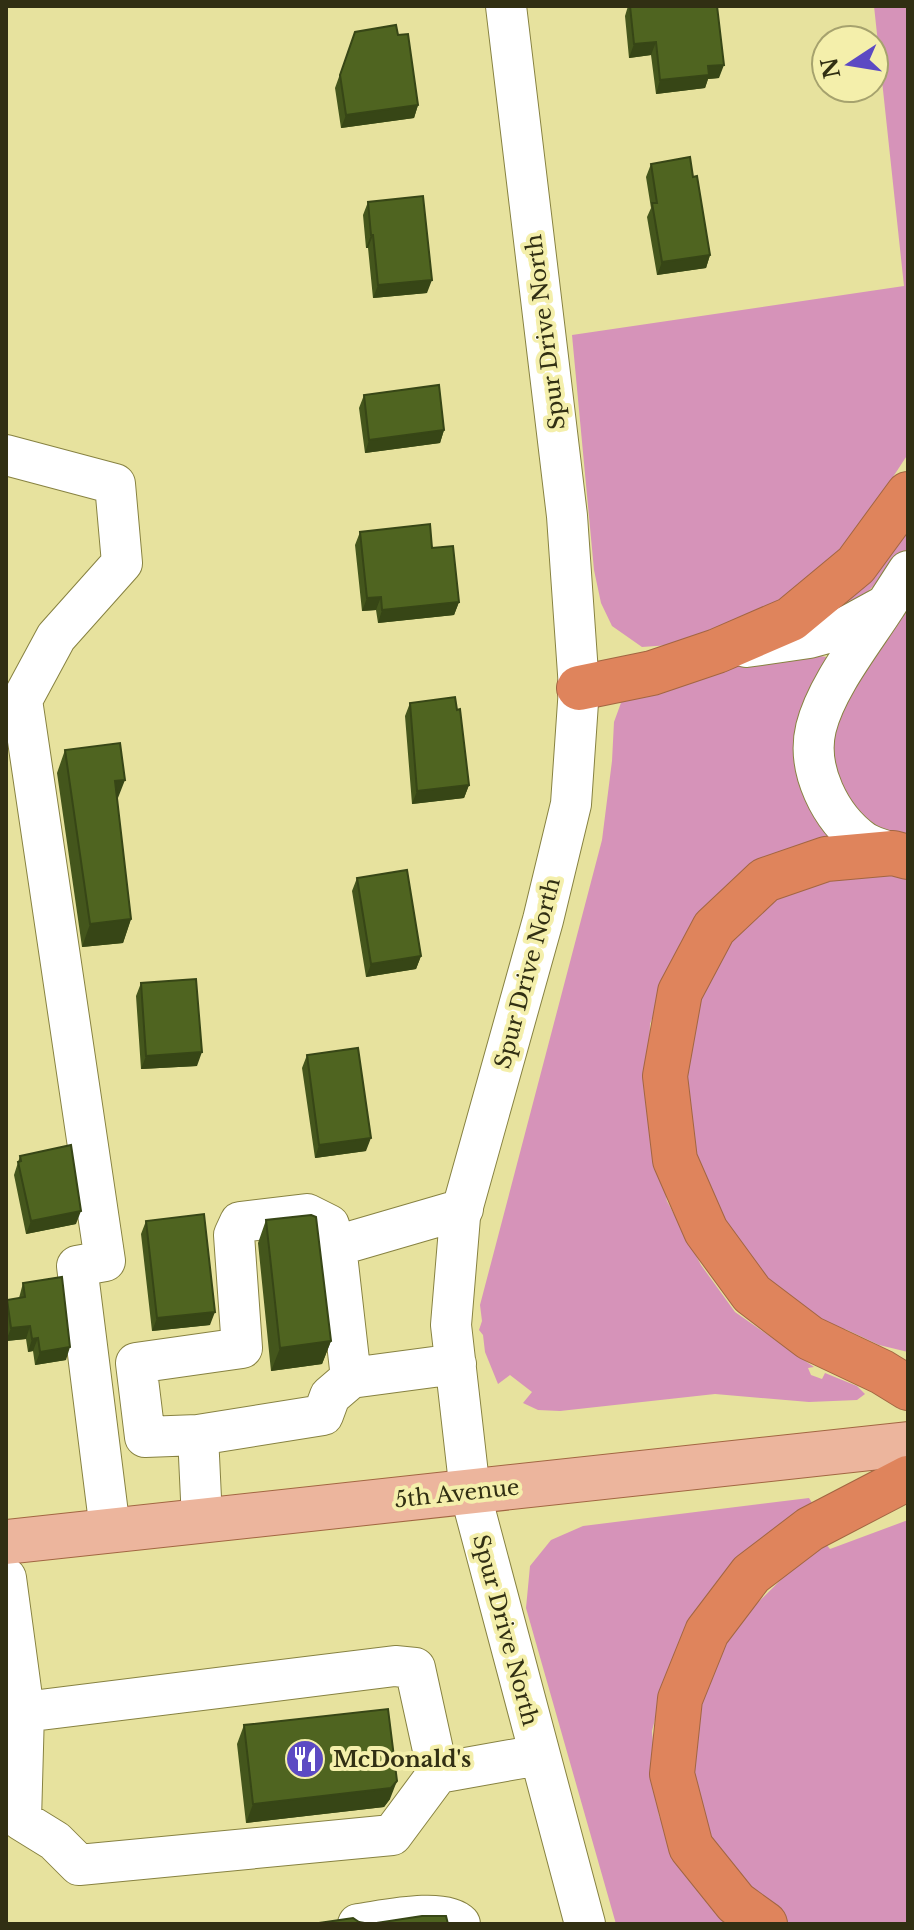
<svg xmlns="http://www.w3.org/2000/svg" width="914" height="1930" font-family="'Libre Baskerville',serif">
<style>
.green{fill:#d693b9}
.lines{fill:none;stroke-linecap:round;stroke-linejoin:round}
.minor-casing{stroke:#878241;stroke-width:42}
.major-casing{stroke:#a26642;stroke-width:46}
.highway-casing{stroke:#a26642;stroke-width:46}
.minor{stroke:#fff;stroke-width:40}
.major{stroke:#ecb59d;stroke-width:44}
.highway{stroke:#df845c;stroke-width:44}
.wall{fill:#44561c}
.shaded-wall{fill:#374616}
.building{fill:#4f6420;stroke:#374616;stroke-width:2}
.labels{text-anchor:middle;stroke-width:8;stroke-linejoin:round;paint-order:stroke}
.street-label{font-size:22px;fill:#312f13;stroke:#f4efab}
.poi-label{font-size:22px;font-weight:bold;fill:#312f13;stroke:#f4efab;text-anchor:start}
</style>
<rect width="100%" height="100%" fill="#e7e29e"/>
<path class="green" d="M874,6H908V454L859,529L817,574L771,610L698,643L642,647L612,626L601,603L594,570L572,335L904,286Z
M908,521V547L895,565L859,600L826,614Z
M908,597V838L876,827L846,805L828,772L838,698Z
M803,653L832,658L809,705L844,833L725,888L681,942L650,1024L648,1115L667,1201L701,1265L735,1312L814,1367L808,1368L811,1375L822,1379L825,1373L857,1386L865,1394L857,1400L809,1402L715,1394L560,1411L538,1410L523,1403L532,1392L510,1375L498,1384L485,1352L483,1335L479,1330L482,1321L480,1305L602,840L612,761L614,722L622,700L727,666Z
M865,867L908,874V1352L879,1345L845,1329L836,1341L773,1297L720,1231L689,1155L682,1070L694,993L738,925L795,884Z
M809,1498L817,1511L667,1673L652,1731L659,1816L707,1903L737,1924H616L526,1608L530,1566L551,1540L583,1526Z
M908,1520V1924H793L770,1914L711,1848L685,1735L725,1635L822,1539L830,1549Z"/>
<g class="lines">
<defs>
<path id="minor" d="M506,6L567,516L579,688L571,804L543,920L460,1217L451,1325L470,1492L585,1924
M6,455L115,484L122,563L56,637L22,700L105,1261L77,1266L110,1530
M886,605C863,641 826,687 816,728C806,769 830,818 864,842C872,847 884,850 893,853
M746,647L809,638L842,629L886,605L908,571
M336,1246L463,1209
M198,1435L145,1437L136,1363L242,1348L234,1235L240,1222L307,1214L329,1225L336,1246L351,1378
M202,1520L198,1435L323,1415L330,1396L351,1378L456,1364
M6,1578L24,1712L395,1666L415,1668L438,1773L539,1755
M24,1712L21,1820L55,1841L79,1865L392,1835L438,1773
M358,1924C382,1921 444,1907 460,1924"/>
<path id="major" d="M6,1542L908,1444"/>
<path id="highway" d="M579,688L652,673L717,651L791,619L856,565L908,494
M908,857L893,853L826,859L765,880L714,928L680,992L665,1076L675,1160L706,1231L752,1294L810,1338L882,1372L908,1388
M765,1924L736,1903L691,1847L672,1774L680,1699L707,1632L751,1574L810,1529L908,1478"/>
</defs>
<use href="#minor" class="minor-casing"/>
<use href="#major" class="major-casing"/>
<use href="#highway" class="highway-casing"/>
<use href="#minor" class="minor"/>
<use href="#major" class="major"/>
<use href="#highway" class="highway"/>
</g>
<path class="wall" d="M628,6H717L719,78L708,79L705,88L656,94L651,55L629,58L625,16Z
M355,32L398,35L418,105L414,118L341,128L335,88Z
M651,164L693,177L710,255L706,268L657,275L647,217L651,208L646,177Z
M368,202L427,293L373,298L368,248H366L363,215Z
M364,395L444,430L440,443L365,453L359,408Z
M360,532L432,548L459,602L454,615L378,623L376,610L362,611L355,545Z
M410,703L469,785L464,798L412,804L405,716Z
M65,750L117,800L131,919L123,943L82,947L57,773Z
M357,878L421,956L416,969L366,977L352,891Z
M141,983L197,1066L141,1069L136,996Z
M307,1055L366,1151L315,1158L302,1068Z
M20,1156L76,1224L26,1234L14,1175Z
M266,1220L331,1341L322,1364L271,1371L258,1243Z
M146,1221L210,1325L152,1331L141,1234Z
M23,1283L66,1360L35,1365L33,1351L28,1352L26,1339L6,1341V1303L7,1300L19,1298Z
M244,1725L390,1799L384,1807L246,1823L237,1744Z"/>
<path class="shaded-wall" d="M656,42L651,55L629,58L634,44Z
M724,65L719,78L708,79L705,88L656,94L660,80L708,66Z
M418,105L414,118L341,128L346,115Z
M371,235H373L368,248H366Z
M710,255L706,268L657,275L662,262Z
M432,280L427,293L373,298L378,285Z
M444,430L440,443L365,453L369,440Z
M381,597L376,610L362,611L367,598Z
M459,602L454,615L378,623L382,610Z
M125,780L116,803L115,781Z
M469,785L464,798L412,804L417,791Z
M131,919L123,943L82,947L90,924Z
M421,956L416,969L366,977L371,964Z
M202,1052L197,1066L141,1069L146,1056Z
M371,1138L366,1151L315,1158L319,1145Z
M81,1211L76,1224L26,1234L31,1221Z
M215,1312L210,1325L152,1331L157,1318Z
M30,1326L26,1339L6,1341L11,1328Z
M38,1338L33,1351L28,1352L32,1339Z
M331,1341L322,1364L271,1371L280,1348Z
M70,1347L66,1360L35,1365L40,1352Z
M397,1781L390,1799L384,1807L246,1823L253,1804Z"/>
<path class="building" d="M630,6H717L724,65L708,66L709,75L660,80L656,42L634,44Z
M396,25L398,35L408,34L418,105L346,115L340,75L355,32Z
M690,157L693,177L697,176L710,255L662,262L652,203H657L651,164Z
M423,196L432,280L378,285L373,235H371L368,202Z
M439,385L444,430L369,440L364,395Z
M430,524L432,548L453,546L459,602L382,610L381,597L367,598L360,532Z
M455,697L457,710L460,709L469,785L417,791L410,703Z
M120,743L125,780L115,781L131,919L90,924L65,750Z
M407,870L421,956L371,964L357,878Z
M196,979L202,1052L146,1056L141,983Z
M358,1048L371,1138L319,1145L307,1055Z
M71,1145L81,1211L31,1221L18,1162L21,1161L20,1156Z
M204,1214L215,1312L157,1318L146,1221Z
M311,1215L316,1217L331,1341L280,1348L266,1220Z
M62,1277L70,1347L40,1352L38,1338L32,1339L30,1326L11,1328L7,1300L25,1297L23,1283Z
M388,1709L397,1781L391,1788L253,1804L244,1725Z
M422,1916H446L448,1924H312L353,1918L359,1922L370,1924Z"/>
<defs>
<symbol id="restaurant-disc" viewBox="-11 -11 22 22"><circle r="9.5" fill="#5c4ac3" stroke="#f4efab"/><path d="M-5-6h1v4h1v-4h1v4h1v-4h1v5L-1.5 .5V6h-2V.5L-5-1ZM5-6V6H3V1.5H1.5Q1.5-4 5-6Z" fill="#fff"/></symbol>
</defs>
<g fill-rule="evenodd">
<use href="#restaurant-disc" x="283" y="1737" width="44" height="44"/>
</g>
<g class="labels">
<g class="street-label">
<text transform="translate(545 332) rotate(-97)" y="8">Spur Drive North</text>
<text transform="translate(527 973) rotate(-75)" y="8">Spur Drive North</text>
<text transform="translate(457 1493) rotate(-6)" y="8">5th Avenue</text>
<text transform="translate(506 1630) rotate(75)" y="8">Spur Drive North</text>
</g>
<g class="poi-label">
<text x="333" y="1767">McDonald's</text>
</g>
</g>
<rect width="914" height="1930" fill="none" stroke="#312f13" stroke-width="16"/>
<g transform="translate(850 64) rotate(258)"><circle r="38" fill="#f4efab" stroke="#a6a26e" stroke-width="2"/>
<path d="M0-6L14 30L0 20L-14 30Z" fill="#5c4ac3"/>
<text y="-12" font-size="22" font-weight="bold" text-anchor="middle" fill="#312f13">N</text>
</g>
</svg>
